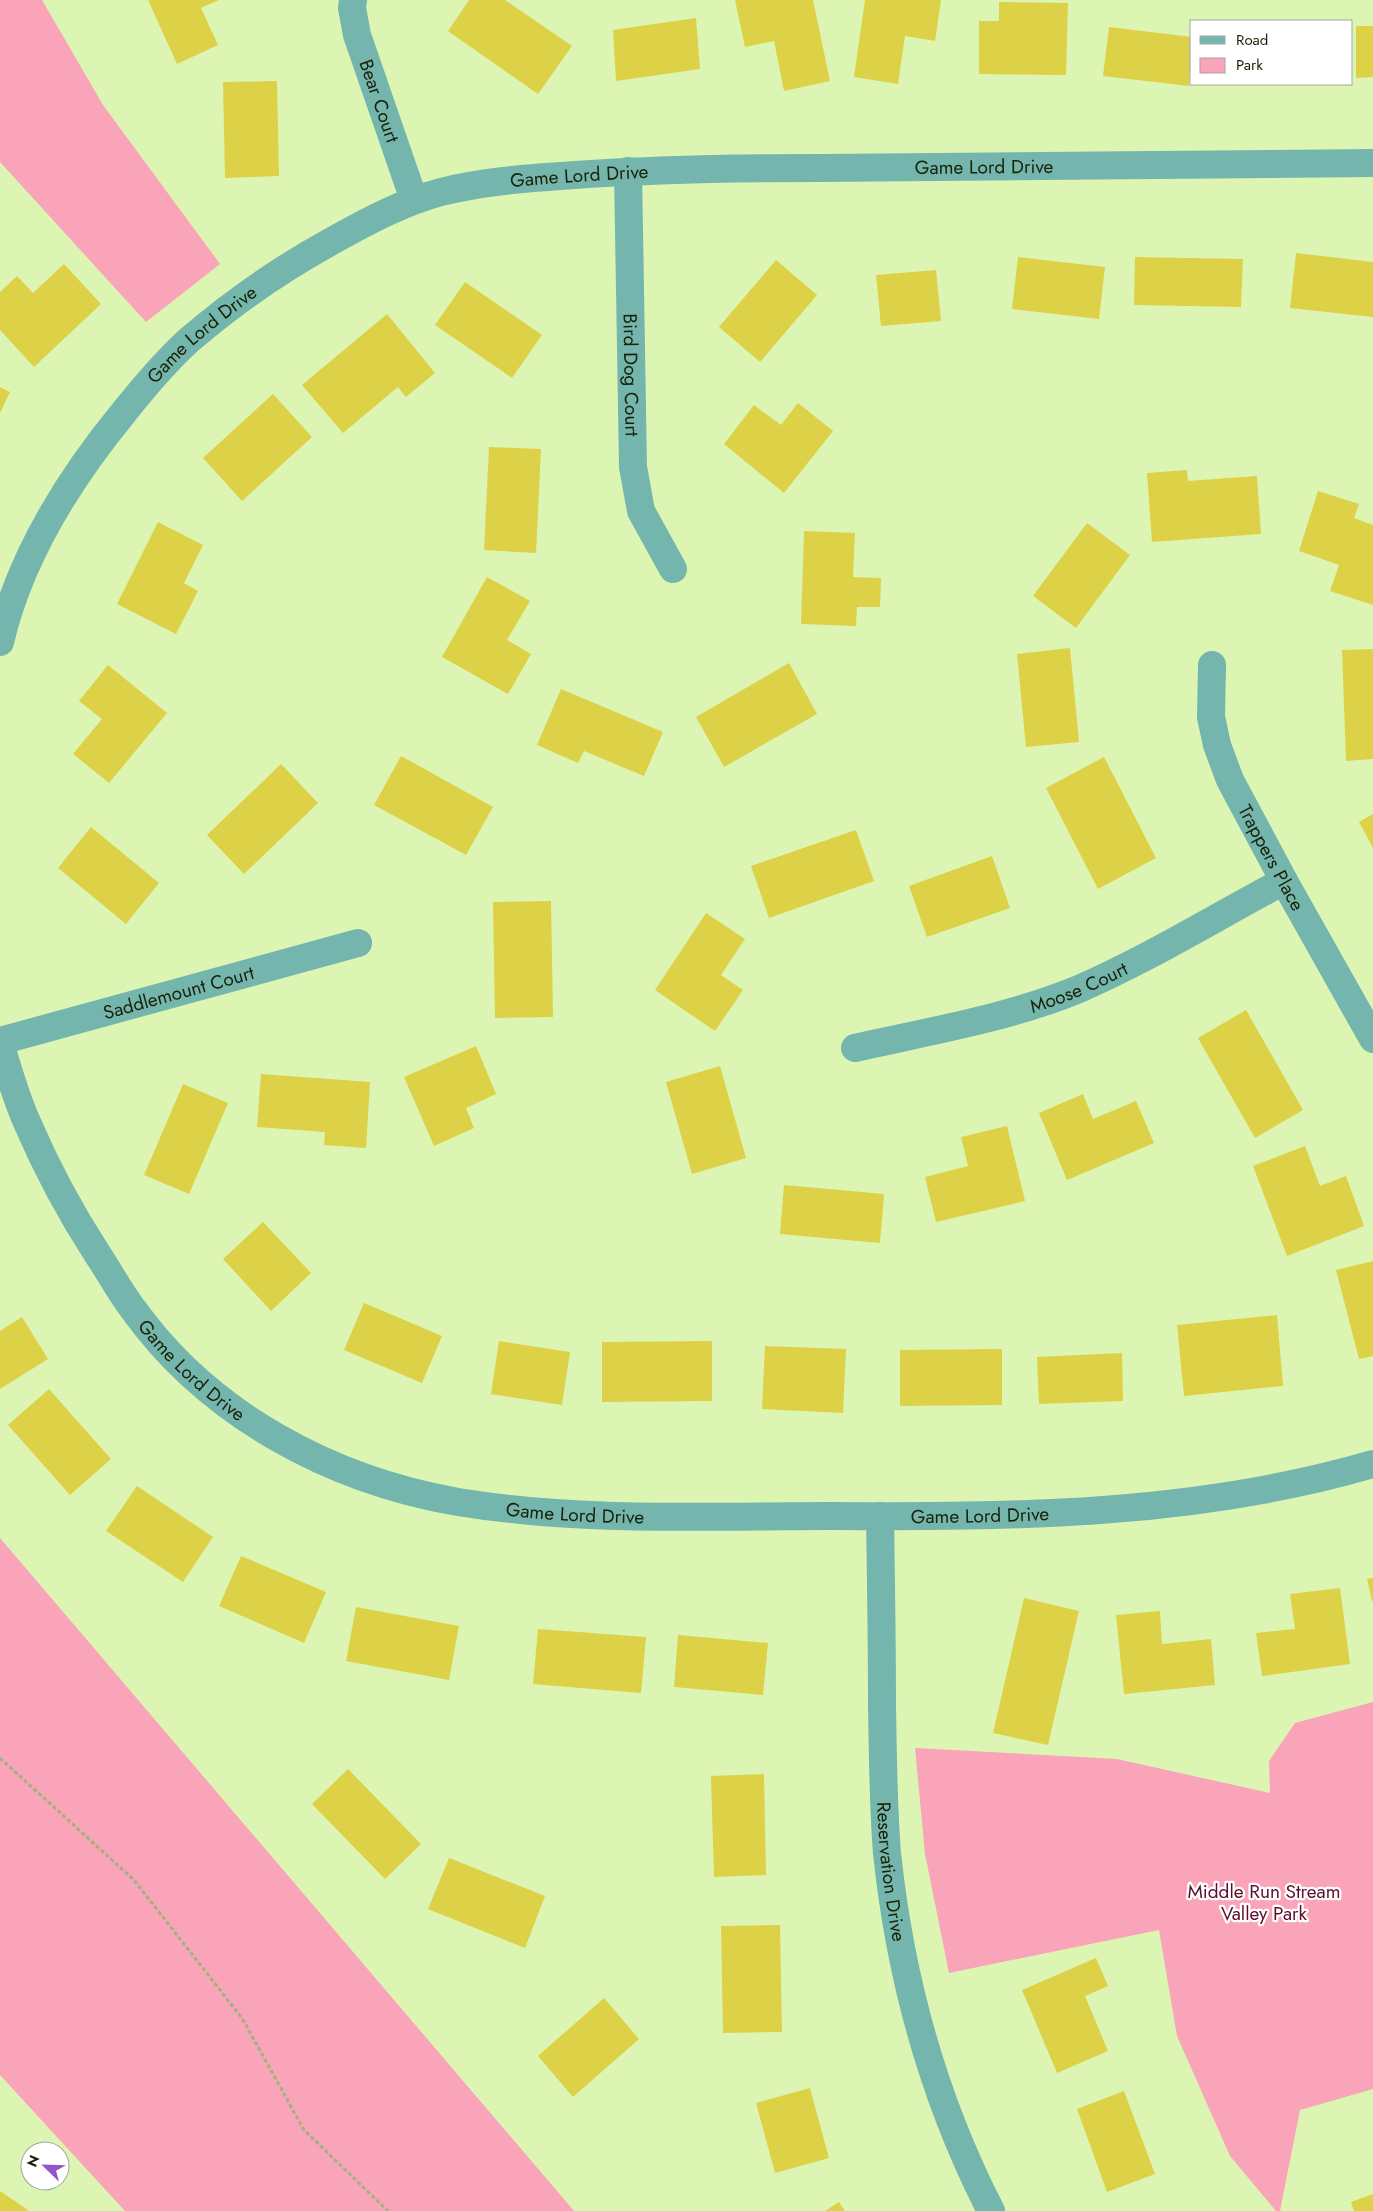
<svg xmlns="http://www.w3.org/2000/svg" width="1373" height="2211" font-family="Jost,sans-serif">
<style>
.green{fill:#f9a4b8}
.building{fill:#ddd148}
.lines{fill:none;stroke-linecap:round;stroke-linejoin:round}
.path{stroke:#a0b37e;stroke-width:3;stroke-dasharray:4 2.5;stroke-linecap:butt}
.minor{stroke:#74b6ad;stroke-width:28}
.labels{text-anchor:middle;stroke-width:4.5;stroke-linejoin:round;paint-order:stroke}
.street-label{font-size:19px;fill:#192107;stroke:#fff}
.park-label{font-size:19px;fill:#5b0f2b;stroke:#fff}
</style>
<rect width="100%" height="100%" fill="#ddf5b3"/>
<path class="green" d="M0,0H42L103,105L220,264L146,322L0,162Z
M0,1538L574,2211H125L0,2075Z
M1373,1702V2089L1300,2110L1280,2211H1276L1230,2156L1177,2036L1159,1930L949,1973L925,1854L915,1748L1117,1759L1270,1793L1269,1761L1295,1723Z"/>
<path class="building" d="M148,0H219L201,8L218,45L177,64Z
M469,0H505L572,46L538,94L448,31Z
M735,0H813L830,81L784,91L774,41L745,47Z
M865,0H941L935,41L905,36L898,84L854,77Z
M999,2L1068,3L1066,75L979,74V21H999Z
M696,18L700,69L616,81L613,30Z
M1356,26H1373V77L1356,78Z
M1109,27L1192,37L1189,86L1103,76Z
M277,81L279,176L225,178L223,82Z
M1296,253L1373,262V317L1290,308Z
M1018,257L1105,267L1099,319L1012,309Z
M1135,257L1243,259L1241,307L1134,305Z
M776,260L817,295L760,362L719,327Z
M64,264L101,304L34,367L0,330V292L17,276L33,293Z
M936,270L941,321L881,326L876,275Z
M465,282L542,335L512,378L435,325Z
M387,314L435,373L406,397L398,387L343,433L302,385Z
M0,387L10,392L0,413Z
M273,394L312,437L242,501L203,458Z
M798,403L833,431L784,493L724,444L754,405L781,425Z
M489,447L541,449L536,553L484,550Z
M1187,470L1188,481L1257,476L1261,534L1152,542L1147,473Z
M1318,491L1359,504L1354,518L1373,525V605L1330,591L1339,565L1299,551Z
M158,522L203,545L184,583L198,591L176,634L117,604Z
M1087,523L1130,555L1076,628L1033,596Z
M804,531L855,533L853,577L881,578L880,607H857L856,626L801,624Z
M487,577L530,601L507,640L531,654L508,694L442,657Z
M1070,648L1079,742L1026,747L1017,654Z
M1373,649V759L1346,761L1342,650Z
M789,663L817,714L724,767L696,717Z
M108,665L167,713L109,783L73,754L102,719L79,701Z
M561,689L663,732L644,776L584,751L578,763L537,745Z
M401,756L493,807L466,855L374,805Z
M1104,757L1156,858L1098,889L1046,788Z
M281,764L318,803L244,874L207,835Z
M1373,814V848L1359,822Z
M91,827L159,883L126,924L58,868Z
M856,830L874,881L769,918L751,866Z
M992,856L1010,908L927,937L909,886Z
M551,901L553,1017L495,1018L493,902Z
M706,913L745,939L721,975L743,990L715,1031L655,990Z
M1246,1010L1303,1110L1255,1138L1198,1038Z
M476,1046L496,1094L466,1108L474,1128L434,1146L404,1077Z
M720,1066L746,1158L692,1174L666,1082Z
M261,1074L370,1082L366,1148L324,1145L325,1132L257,1127Z
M183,1084L228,1103L189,1194L144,1175Z
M1083,1094L1093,1119L1136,1101L1154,1143L1067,1180L1039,1113Z
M1007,1126L1025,1201L936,1222L925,1177L968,1166L961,1137Z
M1305,1146L1320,1186L1346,1176L1364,1226L1287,1256L1253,1166Z
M784,1185L884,1194L880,1243L780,1234Z
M263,1222L311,1273L271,1311L223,1259Z
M1373,1261V1356L1359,1359L1336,1270Z
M364,1303L442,1336L422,1383L344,1350Z
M1277,1315L1283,1386L1184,1396L1177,1325Z
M22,1317L48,1359L0,1389V1331Z
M499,1341L570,1352L562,1405L491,1394Z
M712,1341V1401L602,1402V1342Z
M765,1346L846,1349L843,1413L762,1409Z
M1002,1349V1405L900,1406V1350Z
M1122,1353L1123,1401L1039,1404L1037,1357Z
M49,1389L111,1459L70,1495L8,1425Z
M137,1486L213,1537L183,1582L106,1531Z
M241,1556L326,1592L304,1643L219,1606Z
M1373,1578V1601H1372L1367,1579Z
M1340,1588L1350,1664L1262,1676L1256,1633L1295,1629L1290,1594Z
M1024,1598L1079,1611L1048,1745L993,1733Z
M356,1607L459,1626L449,1680L346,1661Z
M1160,1611L1162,1644L1211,1639L1215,1685L1124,1694L1116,1615Z
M538,1629L646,1637L641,1693L533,1684Z
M678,1635L768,1643L763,1695L674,1687Z
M348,1769L421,1844L385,1879L312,1804Z
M764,1774L766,1875L714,1877L711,1776Z
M449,1858L545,1896L525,1948L428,1909Z
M780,1925L782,2032L723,2033L721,1926Z
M1096,1958L1108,1986L1085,1996L1108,2051L1057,2073L1022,1990Z
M604,1998L639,2039L573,2097L538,2056Z
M810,2088L829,2158L775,2173L756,2103Z
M1124,2091L1155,2174L1107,2192L1077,2109Z
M0,2191L28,2210L27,2211H0Z
M1373,2194V2211H1354L1351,2202Z
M839,2202L845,2211H825Z"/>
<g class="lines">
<path class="path" d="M0,1758L134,1880L242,2018L304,2130L388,2211"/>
<g class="minor">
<path id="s1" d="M353,0L352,8L357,35L414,200"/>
<path id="s2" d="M628,171L633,467L641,511L673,569"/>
<path id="s3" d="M0,642C20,556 69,479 124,412C144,387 164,363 188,341C232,303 281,269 332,241C366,222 403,202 441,192C485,181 530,178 575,175C658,169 740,168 822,168C1006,166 1189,165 1373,163"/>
<path id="s4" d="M1212,665L1211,717L1217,745L1230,780L1284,881L1373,1039"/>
<path id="s5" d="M0,1041L358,943"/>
<path id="s6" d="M0,1043C8,1069 15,1095 26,1120C46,1167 70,1212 98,1255C110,1273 120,1292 133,1309C209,1415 331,1480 458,1502C580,1522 705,1516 829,1516C1013,1517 1195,1516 1373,1464"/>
<path id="s7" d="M855,1048C930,1031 1009,1018 1079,989C1150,958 1216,917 1284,881"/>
<path id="s8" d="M880,1516C881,1579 882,1642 882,1706C883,1755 883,1804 887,1853C900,1977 934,2100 991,2211"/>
</g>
</g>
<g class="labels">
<g class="street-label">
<text dy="7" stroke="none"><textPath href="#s1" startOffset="105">Bear Court</textPath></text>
<text dy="7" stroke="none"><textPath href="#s3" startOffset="1199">Game Lord Drive</textPath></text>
<text dy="7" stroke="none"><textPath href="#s3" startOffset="794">Game Lord Drive</textPath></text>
<text dy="7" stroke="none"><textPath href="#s3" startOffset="374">Game Lord Drive</textPath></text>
<text dy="7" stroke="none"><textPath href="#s2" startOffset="204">Bird Dog Court</textPath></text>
<text dy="7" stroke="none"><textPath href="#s4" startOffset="206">Trappers Place</textPath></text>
<text dy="7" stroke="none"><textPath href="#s7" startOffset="232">Moose Court</textPath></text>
<text dy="7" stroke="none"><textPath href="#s5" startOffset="185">Saddlemount Court</textPath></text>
<text dy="7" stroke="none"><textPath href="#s6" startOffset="384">Game Lord Drive</textPath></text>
<text dy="7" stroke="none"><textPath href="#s6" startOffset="804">Game Lord Drive</textPath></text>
<text dy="7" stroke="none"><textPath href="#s6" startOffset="1209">Game Lord Drive</textPath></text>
<text dy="7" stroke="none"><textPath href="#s8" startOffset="356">Reservation Drive</textPath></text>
</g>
<g class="park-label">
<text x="1264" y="1898">Middle Run Stream<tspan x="1264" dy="22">Valley Park</tspan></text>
</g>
</g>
<rect x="1190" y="20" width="162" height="65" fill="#ffffff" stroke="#a3a69c"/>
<rect x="1200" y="36" width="25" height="8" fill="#74b6ad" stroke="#a3a69c"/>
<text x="1236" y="45" font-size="15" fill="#192107">Road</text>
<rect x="1200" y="58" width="25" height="15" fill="#f9a4b8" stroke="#a3a69c"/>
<text x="1236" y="70" font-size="15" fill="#192107">Park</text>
<g transform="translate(45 2166) rotate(293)"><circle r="24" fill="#ffffff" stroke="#a3a69c"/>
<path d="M0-4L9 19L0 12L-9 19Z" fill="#9155cc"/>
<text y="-8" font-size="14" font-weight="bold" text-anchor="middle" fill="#192107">N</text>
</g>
</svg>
